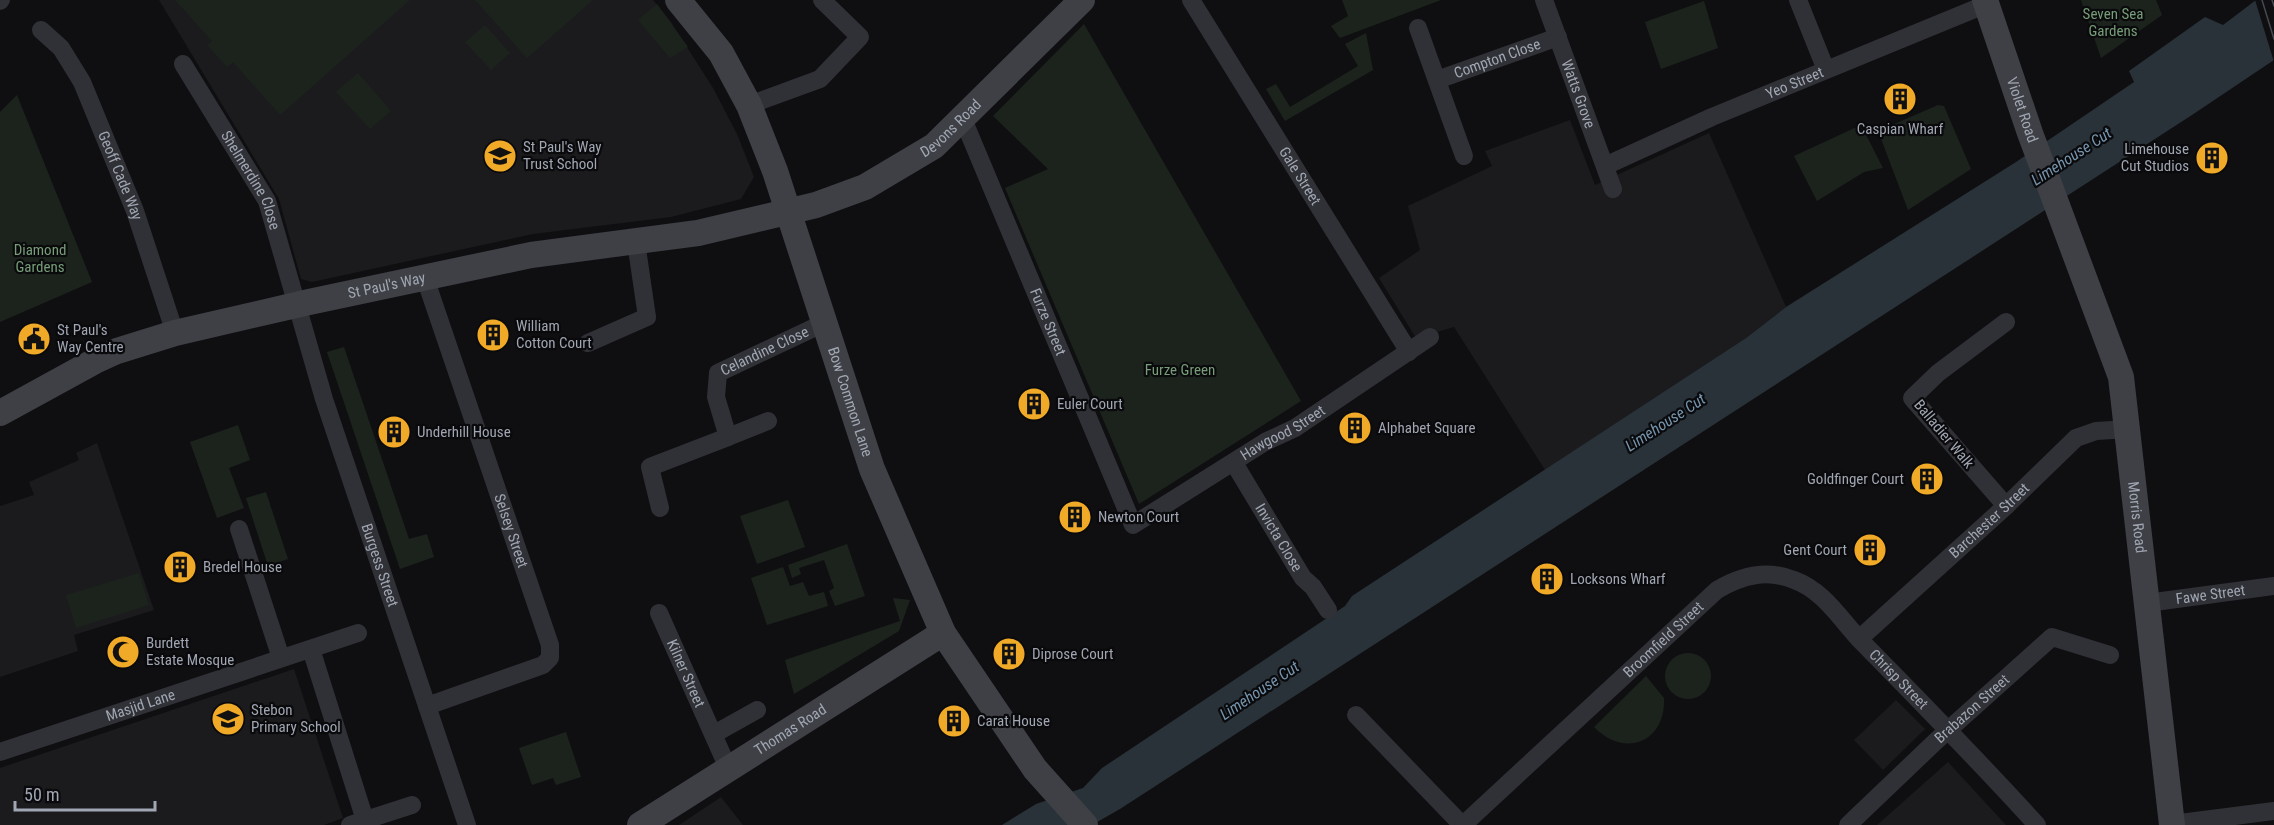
<svg xmlns="http://www.w3.org/2000/svg" width="2274" height="825" font-family="'Roboto Condensed',sans-serif">
<style>
.built{fill:#1b1b1e}
.green{fill:#1c231d}
.water{fill:#293239}
.pier{fill:#0f0f11}
.lines{fill:none;stroke-linecap:round;stroke-linejoin:round}
.street{stroke:#303136;stroke-width:18}
.secondary{stroke:#3e4046;stroke-width:26}
.tram{stroke:#47494f;stroke-width:1.5}
.labels{text-anchor:middle;stroke-width:4.5;stroke-linejoin:round;paint-order:stroke}
.park-label{font-size:15px;fill:#779d79;stroke:#0a0a0c}
.street-label{font-size:15px;fill:#a0a6b2;stroke:#0a0a0c}
.poi-label{font-size:15px;fill:#a0a6b2;stroke:#0a0a0c;text-anchor:start}
.water-label{font-size:16px;font-style:italic;fill:#7695ae;stroke:#0a0a0c}
</style>
<rect width="100%" height="100%" fill="#0f0f11"/>
<path class="built" d="M159,0H653L671,22L713,88L737,134L754,177L741,199L671,217L533,234L312,282L301,279L279,199Z
M1570,120L1595,185L1709,133L1786,307L1746,338L1545,470L1454,327L1416,338L1379,278L1420,250L1408,206L1492,166L1485,151Z
M97,443L154,610L74,635L78,651L0,677V506L34,495L29,482L79,460L76,453Z
M294,669L343,818L324,825H0V768Z
M1896,700L1925,729L1883,770L1854,740Z
M1948,762L2006,825H1877Z
M721,797L743,825H679Z"/>
<path class="green" d="M175,0H410L280,115L233,62L227,67L207,45L212,41Z
M475,0H593L527,58Z
M1342,0H1441L1340,38L1331,26L1348,16Z
M2081,0H2156L2162,15L2101,58Z
M1704,1L1718,48L1661,69L1645,22Z
M657,4L688,47L670,58L638,20Z
M1084,24L1301,401L1139,504L1005,188L1048,169L993,116Z
M485,25L510,53L491,70L465,42Z
M1366,33L1373,70L1285,121L1266,89L1276,84L1290,107L1358,66L1345,44Z
M358,73L391,111L370,129L336,92Z
M17,95L92,282L0,322V112Z
M1938,105L1944,106L1971,169L1908,210L1878,131Z
M1861,125L1883,168L1864,172L1817,201L1794,156Z
M344,347L409,539L427,534L434,557L400,569L327,352Z
M238,425L250,460L229,468L244,508L217,518L190,442Z
M266,492L288,559L268,566L246,498Z
M788,500L805,547L757,564L740,516Z
M847,544L865,596L835,606L829,591L834,588L824,560L799,568L801,574L792,578L788,565Z
M783,567L790,586L803,582L809,596L824,592L828,606L767,625L751,578Z
M139,573L149,605L76,628L66,595Z
M893,598L910,600L899,631L794,694L785,660L900,621Z
M1665 676a23 23 0 1 1 46 0a23 23 0 1 1-46 0Z
M1646,676L1664,698C1666,742 1625,759 1594,727Z
M566,732L581,777L556,785L553,778L532,785L519,748Z"/>
<path class="water" d="M2256,0H2274V60L2192,115L1120,809L1092,825H1002L1036,804L1083,788L1102,768L1345,606L1352,596L1746,338L1786,307L2016,162L2134,82L2129,71L2205,17L2223,25Z"/>
<path class="pier" d="M2255,0H2274V62Z"/>
<g class="lines">
<g class="street">
<path id="s1" d="M1191,0L1409,352"/>
<path id="s2" d="M1544,0L1613,189"/>
<path d="M1798,0L1826,70"/>
<path d="M0,1L1,0"/>
<path d="M1418,28L1464,156"/>
<path id="s3" d="M41,30L61,48L82,82L135,211L175,333"/>
<path id="s4" d="M183,64L267,201L324,399L467,825"/>
<path id="s5" d="M1437,80L1558,37"/>
<path d="M749,105L820,79L860,37L822,0"/>
<path id="s6" d="M963,119L1133,525L1265,442L1295,428L1430,337"/>
<path id="s7" d="M1605,166L1712,117L1987,4"/>
<path id="s8" d="M425,278L550,645V658L543,665L427,706"/>
<path d="M588,343L647,317L636,242"/>
<path d="M728,437L768,421"/>
<path id="s9" d="M1234,463L1303,578L1313,587L1328,610"/>
<path d="M2006,506L1912,398L1938,373L2006,322"/>
<path id="s10" d="M660,508L650,467L728,437L716,397L718,373L824,323"/>
<path d="M239,529L281,658"/>
<path id="s11" d="M2147,603L2274,586"/>
<path id="s12" d="M659,613L728,768"/>
<path id="s13" d="M1859,639L2006,506L2076,438L2096,431L2129,429"/>
<path d="M311,649L365,820"/>
<path d="M1356,715L1462,825"/>
<path d="M714,734L757,710"/>
<path id="s14" d="M0,752L358,633"/>
<path d="M2172,824L2274,811"/>
<path d="M350,825L412,805"/>
<path id="s15" d="M1463,825L1717,590C1742,575 1767,569 1794,580C1823,590 1841,620 1861,641C1921,702 1980,762 2037,825"/>
<path id="s16" d="M1848,825L1936,741L2052,637L2110,655"/>
</g>
<g class="secondary">
<path id="s17" d="M678,0L721,53L749,105L775,171L872,469L943,633L1035,769L1085,825"/>
<path id="s18" d="M1985,0L2030,133L2121,377L2172,825"/>
<path id="s19" d="M0,413L95,361L117,351L175,333L309,302L531,255L698,233L816,205L865,187L934,146L1082,0"/>
<path id="s20" d="M640,825L943,633"/>
</g>
<path class="tram" d="M2262,0L2274,39
M2272,0L2274,6"/>
</g>
<defs>
<symbol id="building-disc" viewBox="-11 -11 22 22"><circle r="9.5" fill="#f1aa27" stroke="#0a0a0c"/><path d="M-4-6H4V6H1V3H-1V6H-4ZM-2.5-4.3h1.7v1.8h-1.7ZM.8-4.3h1.7v1.8H.8ZM-2.5-1h1.7V.8h-1.7ZM.8-1h1.7V.8H.8Z" fill="#111"/></symbol>
<symbol id="school-disc" viewBox="-11 -11 22 22"><circle r="9.5" fill="#f1aa27" stroke="#0a0a0c"/><path d="M0-5L7-2L0 1L-7-2ZM-4 1L0 2.5L4 1V4Q0 6-4 4Z" fill="#111"/></symbol>
<symbol id="civic-disc" viewBox="-11 -11 22 22"><circle r="9.5" fill="#f1aa27" stroke="#0a0a0c"/><path d="M-.6-6.5H3V-4.5H.6V-3L4-1V1h2V6H-6V1h2V-1L-.6-3ZM-1.2 2.5V6h2.4V2.5Z" fill="#111"/></symbol>
<symbol id="mosque-disc" viewBox="-11 -11 22 22"><circle r="9.5" fill="#f1aa27" stroke="#0a0a0c"/><path d="M3.5-4.9A6 6 0 1 0 3.5 4.9A5 5 0 1 1 3.5-4.9Z" fill="#111"/></symbol>
</defs>
<g fill-rule="evenodd">
<use href="#building-disc" x="1881" y="80" width="38" height="38"/>
<use href="#school-disc" x="481" y="137" width="38" height="38"/>
<use href="#building-disc" x="2193" y="139" width="38" height="38"/>
<use href="#building-disc" x="474" y="316" width="38" height="38"/>
<use href="#civic-disc" x="15" y="320" width="38" height="38"/>
<use href="#building-disc" x="1015" y="385" width="38" height="38"/>
<use href="#building-disc" x="1336" y="409" width="38" height="38"/>
<use href="#building-disc" x="375" y="413" width="38" height="38"/>
<use href="#building-disc" x="1908" y="460" width="38" height="38"/>
<use href="#building-disc" x="1056" y="498" width="38" height="38"/>
<use href="#building-disc" x="1851" y="531" width="38" height="38"/>
<use href="#building-disc" x="161" y="548" width="38" height="38"/>
<use href="#building-disc" x="1528" y="560" width="38" height="38"/>
<use href="#mosque-disc" x="104" y="633" width="38" height="38"/>
<use href="#building-disc" x="990" y="635" width="38" height="38"/>
<use href="#school-disc" x="209" y="700" width="38" height="38"/>
<use href="#building-disc" x="935" y="702" width="38" height="38"/>
</g>
<g class="labels">
<g class="park-label">
<text x="2113" y="19">Seven Sea<tspan x="2113" dy="17">Gardens</tspan></text>
<text x="40" y="255">Diamond<tspan x="40" dy="17">Gardens</tspan></text>
<text x="1180" y="375">Furze Green</text>
</g>
<g class="street-label">
<text dy="5" stroke="none"><textPath href="#s5" startOffset="64">Compton Close</textPath></text>
<text dy="5" stroke="none"><textPath href="#s7" startOffset="207">Yeo Street</textPath></text>
<text dy="5" stroke="none"><textPath href="#s2" startOffset="100">Watts Grove</textPath></text>
<text dy="5" stroke="none"><textPath href="#s18" startOffset="116">Violet Road</textPath></text>
<text dy="5" stroke="none"><textPath href="#s19" startOffset="1004">Devons Road</textPath></text>
<text dy="5" stroke="none"><textPath href="#s3" startOffset="168">Geoff Cade Way</textPath></text>
<text dy="5" stroke="none"><textPath href="#s1" startOffset="207">Gale Street</textPath></text>
<text dy="5" stroke="none"><textPath href="#s4" startOffset="135">Shelmerdine Close</textPath></text>
<text dy="5" stroke="none"><textPath href="#s19" startOffset="410">St Paul's Way</textPath></text>
<text dy="5" stroke="none"><textPath href="#s6" startOffset="220">Furze Street</textPath></text>
<text dy="5" stroke="none"><textPath href="#s10" startOffset="243">Celandine Close</textPath></text>
<text dy="5" stroke="none"><textPath href="#s17" startOffset="441">Bow Common Lane</textPath></text>
<text dy="5" stroke="none"><textPath href="#s6" startOffset="616">Hawgood Street</textPath></text>
<text transform="translate(1944 434) rotate(50)" y="5">Balladier Walk</text>
<text dy="5" stroke="none"><textPath href="#s18" startOffset="542">Morris Road</textPath></text>
<text dy="5" stroke="none"><textPath href="#s13" startOffset="176">Barchester Street</textPath></text>
<text dy="5" stroke="none"><textPath href="#s8" startOffset="267">Selsey Street</textPath></text>
<text dy="5" stroke="none"><textPath href="#s9" startOffset="87">Invicta Close</textPath></text>
<text dy="5" stroke="none"><textPath href="#s4" startOffset="542">Burgess Street</textPath></text>
<text dy="5" stroke="none"><textPath href="#s11" startOffset="64">Fawe Street</textPath></text>
<text dy="5" stroke="none"><textPath href="#s15" startOffset="273">Broomfield Street</textPath></text>
<text dy="5" stroke="none"><textPath href="#s12" startOffset="66">Kilner Street</textPath></text>
<text dy="5" stroke="none"><textPath href="#s15" startOffset="572">Chrisp Street</textPath></text>
<text dy="5" stroke="none"><textPath href="#s14" startOffset="148">Masjid Lane</textPath></text>
<text dy="5" stroke="none"><textPath href="#s16" startOffset="170">Brabazon Street</textPath></text>
<text dy="5" stroke="none"><textPath href="#s20" startOffset="178">Thomas Road</textPath></text>
</g>
<g class="poi-label">
<text x="1900" y="134" text-anchor="middle">Caspian Wharf</text>
<text x="523" y="152">St Paul's Way<tspan x="523" dy="17">Trust School</tspan></text>
<text x="2189" y="154" text-anchor="end">Limehouse<tspan x="2189" dy="17">Cut Studios</tspan></text>
<text x="516" y="331">William<tspan x="516" dy="17">Cotton Court</tspan></text>
<text x="57" y="335">St Paul's<tspan x="57" dy="17">Way Centre</tspan></text>
<text x="1057" y="409">Euler Court</text>
<text x="1378" y="433">Alphabet Square</text>
<text x="417" y="437">Underhill House</text>
<text x="1904" y="484" text-anchor="end">Goldfinger Court</text>
<text x="1098" y="522">Newton Court</text>
<text x="1847" y="555" text-anchor="end">Gent Court</text>
<text x="203" y="572">Bredel House</text>
<text x="1570" y="584">Locksons Wharf</text>
<text x="146" y="648">Burdett<tspan x="146" dy="17">Estate Mosque</tspan></text>
<text x="1032" y="659">Diprose Court</text>
<text x="251" y="715">Stebon<tspan x="251" dy="17">Primary School</tspan></text>
<text x="977" y="726">Carat House</text>
</g>
<g class="water-label">
<text transform="translate(2071 156) rotate(-33)" y="6">Limehouse Cut</text>
<text transform="translate(1665 422) rotate(-33)" y="6">Limehouse Cut</text>
<text transform="translate(1259 690) rotate(-34)" y="6">Limehouse Cut</text>
</g>
</g>
<path d="M15 801v9h140v-9" fill="none" stroke="#a0a6b2" stroke-width="3"/>
<text x="24" y="801" font-size="18" fill="#a0a6b2" stroke="#0a0a0c" stroke-width="4.5" paint-order="stroke">50 m</text>
</svg>
